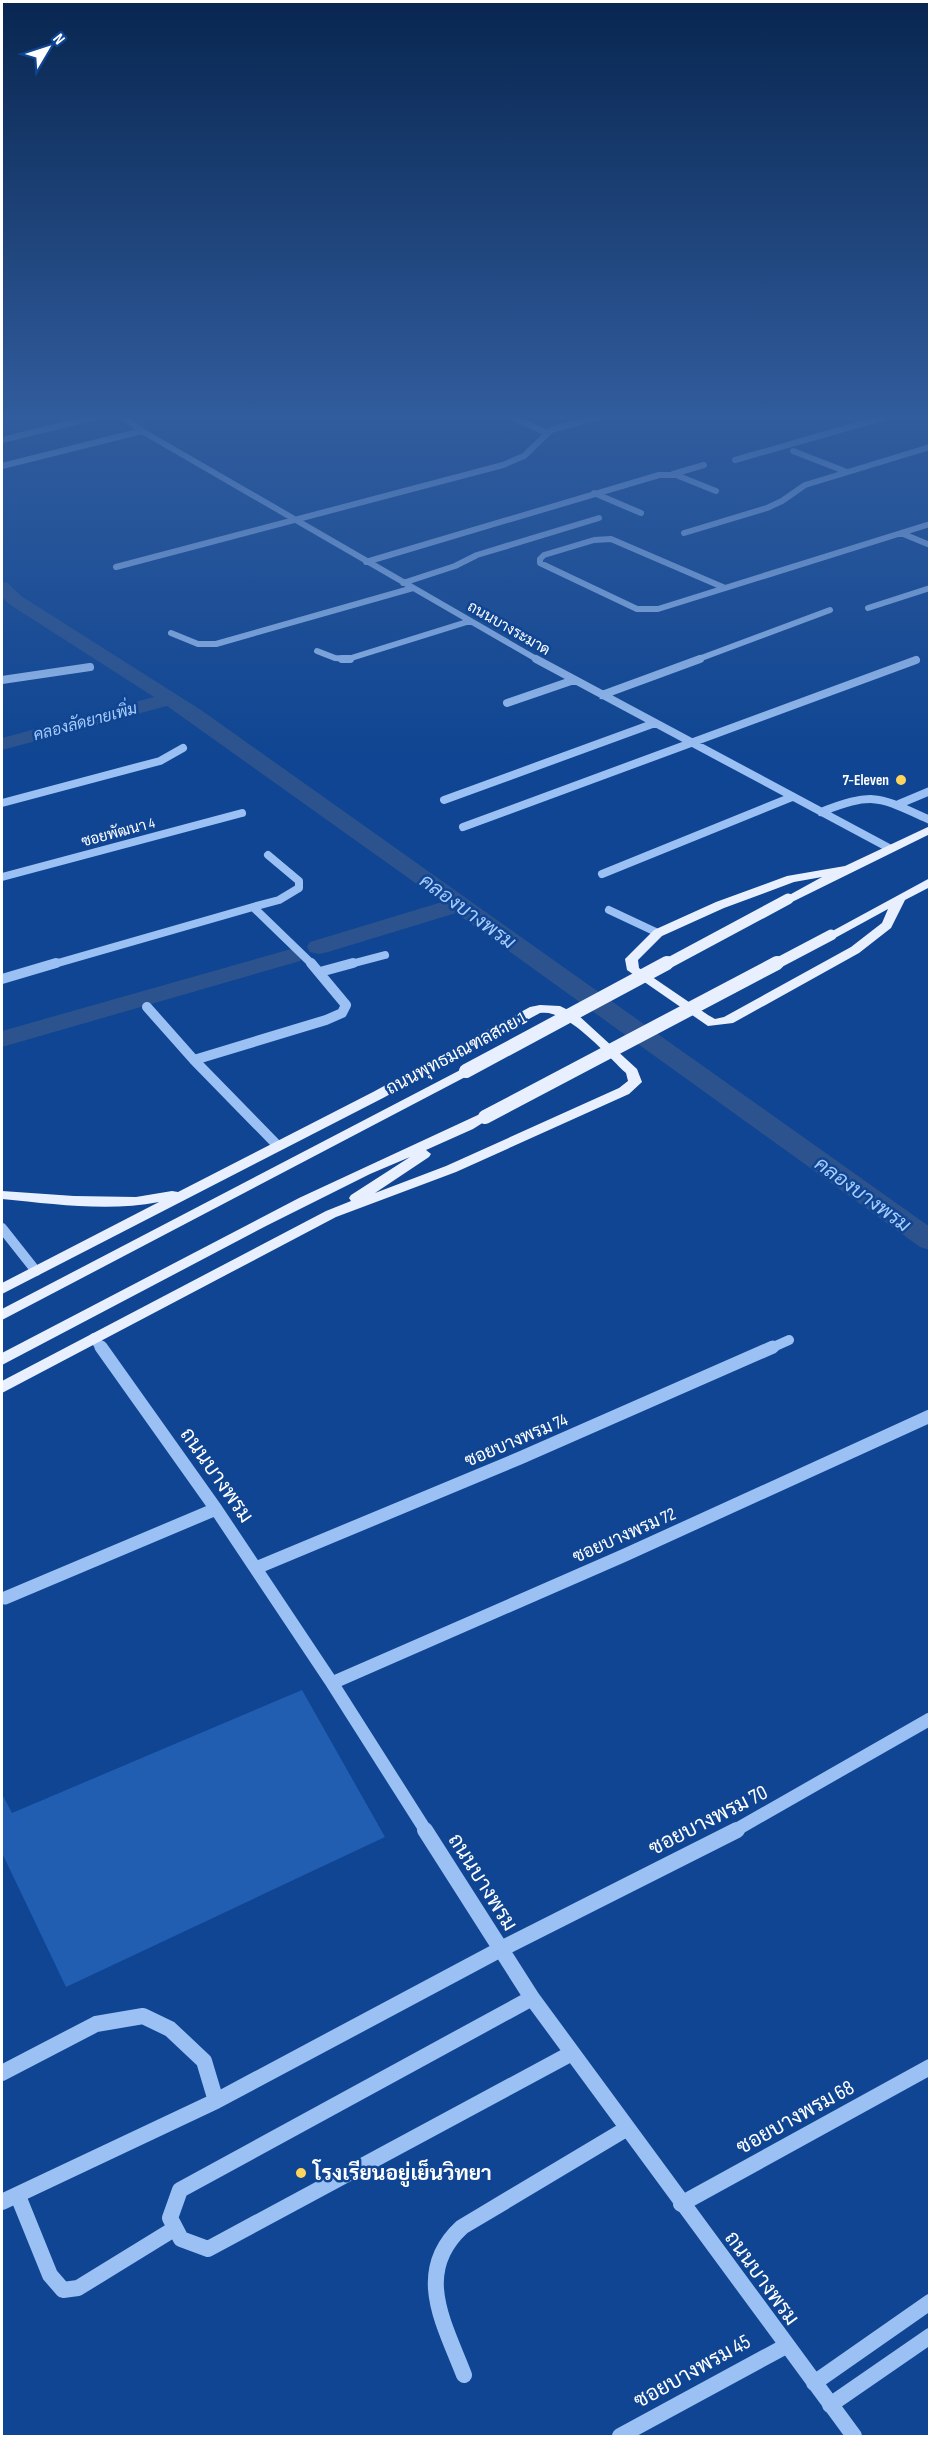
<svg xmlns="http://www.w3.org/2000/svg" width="931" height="2438" font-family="'Sofia Sans Condensed',Sarabun,sans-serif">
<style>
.green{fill:#215eb2}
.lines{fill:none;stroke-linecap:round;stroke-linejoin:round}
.canal{fill:#2c538d;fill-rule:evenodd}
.minor-far4{stroke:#9bc1f4;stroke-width:6}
.minor-far3{stroke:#9bc1f4;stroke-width:8}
.minor-far2{stroke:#9bc1f4;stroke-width:10}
.minor-far1{stroke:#9bc1f4;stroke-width:13}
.minor{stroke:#9bc1f4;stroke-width:16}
.major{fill:#e8f0ff;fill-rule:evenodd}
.major-bridge-far1{stroke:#e8f0ff;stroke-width:11}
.major-bridge{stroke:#e8f0ff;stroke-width:14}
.poi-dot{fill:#ffd55e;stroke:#0f4592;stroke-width:2}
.labels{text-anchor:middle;stroke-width:5;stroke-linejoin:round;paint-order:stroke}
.far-street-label{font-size:15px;fill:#fff;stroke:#0f4592}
.far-poi-label{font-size:15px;font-weight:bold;fill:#fff;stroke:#0f4592;text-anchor:end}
.far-water-label{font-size:16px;font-style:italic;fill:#a7cbfb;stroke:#0f4592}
.street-label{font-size:18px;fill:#fff;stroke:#0f4592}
.water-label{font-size:20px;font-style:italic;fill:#a7cbfb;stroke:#0f4592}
.near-street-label{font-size:21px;fill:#fff;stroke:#0f4592}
.near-poi-label{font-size:21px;font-weight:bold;fill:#fff;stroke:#0f4592;text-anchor:start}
</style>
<rect width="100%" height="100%" fill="#0f4592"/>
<path class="green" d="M302,1690L385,1837L66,1987L2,1853V1794L12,1813Z"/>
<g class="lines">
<path class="canal" d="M2,582L8,583L21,596L201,710L930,1227V1250L920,1247L456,913L328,952L319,954L310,952L307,947L310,942L442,902L167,706L2,750V738L154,697L9,604L2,597Z
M291,949L300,951L303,956L300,961L2,1047V1031Z"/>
<path class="minor-far4" d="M123,417L142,431L538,660
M512,417L547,433
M2,440L95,417
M793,451L847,472
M735,460L885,417
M2,466L142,431
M673,474L704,465
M594,493L641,513
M684,533L767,508L782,501L805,485L930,447
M901,533L930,545
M366,562L659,475H676L716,491
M116,567L503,465L524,456L551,430L597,417
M403,583L455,566L477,555L599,518
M725,588L611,539L594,540L544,555L540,559V563L637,609H658L930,524
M868,608L930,588
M171,633L198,644H216L413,588
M317,651L335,658L348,659L470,621
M696,660L830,610"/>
<path class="minor-far3" d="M342,659H350
M536,659L889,848
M2,680L90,667
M602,695L700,659
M507,703L574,680
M444,800L655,723
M2,803L160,761L183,748
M899,804L930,791
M821,812C875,791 879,797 930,820
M463,827L916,660
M602,874L792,797
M2,877L242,813
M253,907L279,900L299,888V881L268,855
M609,910L658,933
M51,965L253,907L313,965
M347,965L385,955"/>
<path class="minor-far2" d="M320,972L353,963
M2,979L56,963
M147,1007L194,1060L278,1146
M194,1060L326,1020L342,1013L346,1005L311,963
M2,1228L36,1271
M94,1338L102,1349
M769,1349L789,1340"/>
<path class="minor-far1" d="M101,1347L216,1509L332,1683L426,1831
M256,1568L520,1458L773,1347
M5,1598L216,1509
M332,1683L625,1555L930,1416
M734,1831L930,1719"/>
<path class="minor" d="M425,1830L532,1998L854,2436
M532,1998L180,2190L170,2218L181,2239L208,2249L572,2053
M2,2073L96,2024L143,2016L170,2029L204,2061L216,2101
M18,2196L50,2275L63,2290L78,2288L174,2229
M2,2202L216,2101L501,1949L737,1830
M681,2204L930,2067
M464,2375C444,2323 413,2272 462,2227L626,2129
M814,2383L930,2302
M830,2405L930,2336
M620,2436L786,2346"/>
<path class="major" d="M930,826V834L792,902H784L782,899L822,877L794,882L724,908L662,936L638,960L639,968L708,1015L715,1019L724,1017L851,947L882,923L888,909L835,938H827L825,935L930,878V887L905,900L891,928L859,953L733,1023L708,1026L627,970L625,959L654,930L716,902L787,876L845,866Z
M540,1005L560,1006L578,1015L637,1069L642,1082L629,1094L456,1172L336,1217L2,1393V1381L326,1211L351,1201L349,1198L351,1195L410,1157L370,1174L266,1226L2,1365V1353L299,1198L480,1114H490L492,1117L473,1129L426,1150L431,1154L429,1157L375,1193L446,1166L619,1088L628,1081L626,1073C606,1055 567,1008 540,1013L383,1098L2,1294V1283L159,1202C108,1212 54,1204 2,1199V1191L74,1196L136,1197L172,1191L178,1192L373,1092L530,1007Z
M466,1067L471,1068L473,1071L471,1074L2,1320V1309Z"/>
<path class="major-bridge-far1" d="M665,965L788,899
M774,965L831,935"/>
<path class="major-bridge" d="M466,1071L667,963
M485,1117L777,963"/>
</g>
<linearGradient id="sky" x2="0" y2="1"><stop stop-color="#082650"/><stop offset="0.55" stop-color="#315c9d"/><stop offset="1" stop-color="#315c9d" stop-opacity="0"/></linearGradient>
<rect width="931" height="758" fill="url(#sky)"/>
<g class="poi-dot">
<circle cx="901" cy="780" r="6"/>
<circle cx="301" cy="2173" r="6"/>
</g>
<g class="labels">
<g class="far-street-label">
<text transform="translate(509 628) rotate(30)" y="5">ถนนบางระมาด</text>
<text transform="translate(118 832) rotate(-15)" y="5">ซอยพัฒนา 4</text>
</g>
<g class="far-poi-label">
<text x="889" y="785">7-Eleven</text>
</g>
<g class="far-water-label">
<text transform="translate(85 721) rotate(-15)" y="6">คลองลัดยายเพิ่ม</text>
</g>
<g class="street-label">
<text transform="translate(456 1053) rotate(-28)" y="6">ถนนพุทธมณฑลสาย 1</text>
<text transform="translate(516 1440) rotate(-23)" y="6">ซอยบางพรม 74</text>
<text transform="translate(624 1535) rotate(-24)" y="6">ซอยบางพรม 72</text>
</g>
<g class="water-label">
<text transform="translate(468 911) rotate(36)" y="7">คลองบางพรม</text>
<text transform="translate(863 1194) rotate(36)" y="7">คลองบางพรม</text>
</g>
<g class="near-street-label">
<text transform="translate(217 1475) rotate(55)" y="7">ถนนบางพรม</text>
<text transform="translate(708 1820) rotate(-27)" y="7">ซอยบางพรม 70</text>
<text transform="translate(483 1882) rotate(58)" y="7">ถนนบางพรม</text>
<text transform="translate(795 2117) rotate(-29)" y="7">ซอยบางพรม 68</text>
<text transform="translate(762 2278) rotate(54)" y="7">ถนนบางพรม</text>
<text transform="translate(692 2371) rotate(-29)" y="7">ซอยบางพรม 45</text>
</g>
<g class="near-poi-label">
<text x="313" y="2180">โรงเรียนอยู่เย็นวิทยา</text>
</g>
</g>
<rect width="931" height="2438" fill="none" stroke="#ffffff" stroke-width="6"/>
<g transform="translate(48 48) rotate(51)" stroke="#0f4592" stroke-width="4.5" paint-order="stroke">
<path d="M0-4.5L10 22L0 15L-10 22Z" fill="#ffffff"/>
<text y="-9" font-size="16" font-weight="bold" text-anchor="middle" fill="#ffffff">N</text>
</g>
</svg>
